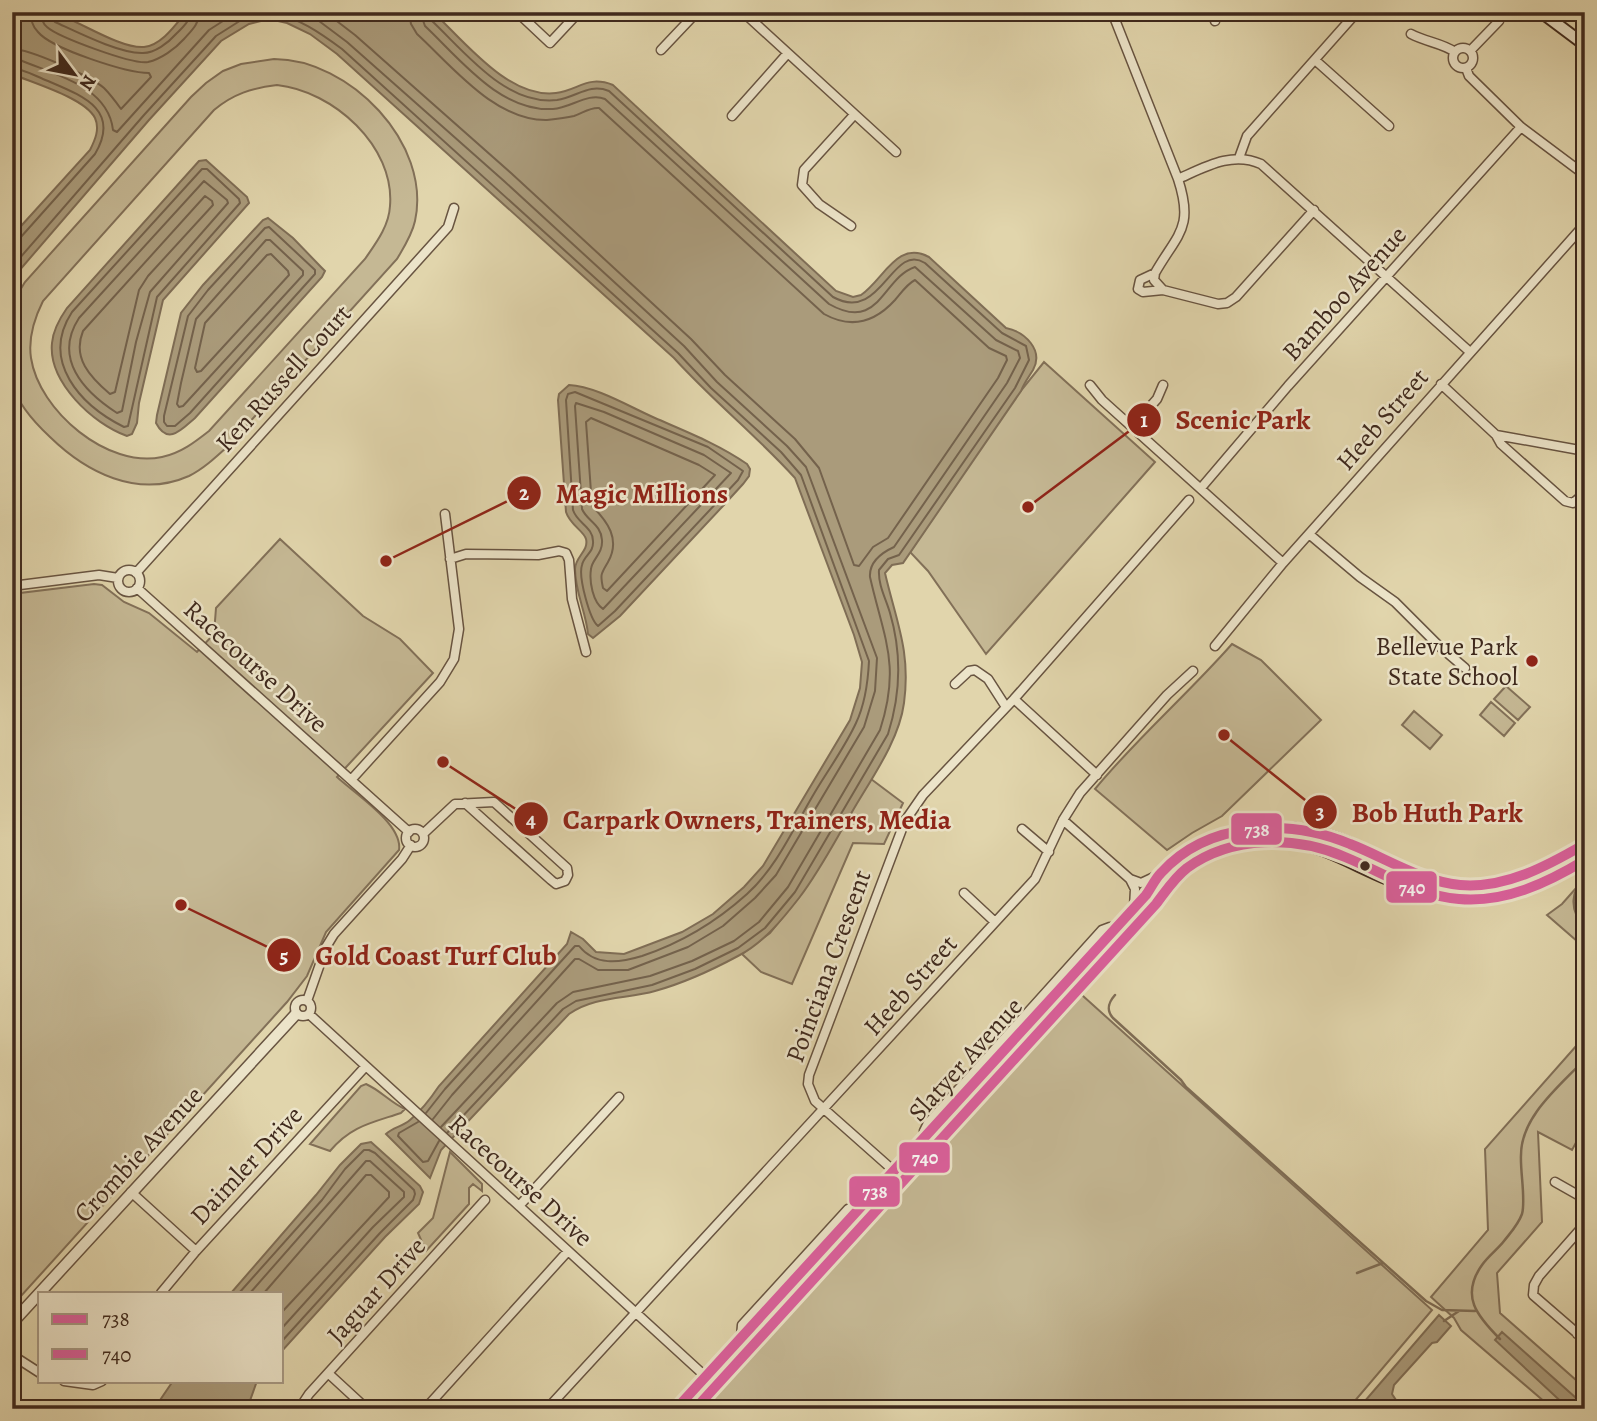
<svg xmlns="http://www.w3.org/2000/svg" width="1597" height="1421" font-family="Alegreya,serif">
<style>
.green{fill:#c5b894;stroke:#827058;stroke-width:2;fill-rule:evenodd}
.water{fill:#aa9b7b;stroke:#7f6d55;stroke-width:2}
.lines{fill:none;stroke-linecap:round;stroke-linejoin:round}
.shore{stroke:#74624c;stroke-width:2}
.stream{stroke:#7f6d55;stroke-width:2.5}
.minor-casing{stroke:#685441;stroke-width:11}
.tertiary-casing{stroke:#685441;stroke-width:13}
.secondary-casing{stroke:#3f291d;stroke-width:14}
.minor{stroke:#ece4c9;stroke-width:8}
.tertiary{stroke:#ece4c9;stroke-width:10}
.secondary{stroke:#ece4c9;stroke-width:10}
.bus-1-casing{stroke:#ece4c9;stroke-width:16}
.bus-2-casing{stroke:#ece4c9;stroke-width:16}
.bus-1{stroke:#dc609d;stroke-width:10}
.bus-2{stroke:#dc609d;stroke-width:10}
.poi-dot{fill:#8f2418;stroke:#ece4c9;stroke-width:2.5}
.bus-dot{fill:#3f291d;stroke:#ece4c9;stroke-width:2.5}
.labels{text-anchor:middle;stroke-width:5;stroke-linejoin:round;paint-order:stroke}
.street-label{font-size:26px;fill:#3f291d;stroke:#ece4c9}
.poi-label{font-size:26px;fill:#3f291d;stroke:#ece4c9;text-anchor:end}
.leader{fill:none;stroke:#8f2418;stroke-width:2.5}
.callout-dot{fill:#8f2418;stroke:#ece4c9;stroke-width:2.5}
.mark-label{font-size:21px;text-anchor:middle;font-weight:bold;fill:#fff}
.callout-label{font-size:28px;text-anchor:middle;font-weight:bold;fill:#8f2418;stroke:#ece4c9;stroke-width:5;stroke-linejoin:round;paint-order:stroke}
.line-badge{stroke:#ece4c9;stroke-width:2.5}
.badge-label{font-size:19px;text-anchor:middle;font-weight:bold;fill:#fff}
</style>
<rect width="100%" height="100%" fill="#e1d5ac"/>
<filter id="stains"><feTurbulence type="fractalNoise" baseFrequency=".00286" numOctaves="4"/><feColorMatrix values="0 0 0 0 .2 0 0 0 0 .09 0 0 0 0 .02 0 0 0 .5 -.17"/></filter>
<radialGradient id="worn" r=".72"><stop offset=".6" stop-color="#630" stop-opacity="0"/><stop offset="1" stop-color="#630" stop-opacity=".3"/></radialGradient>
<path class="green" d="M274,59C349,59 432,143 415,221C412,235 404,247 397,259L227,447C215,458 203,469 189,476C137,499 86,472 50,437C35,423 18,405 13,385C9,373 12,355 12,343C12,314 9,307 25,282L191,97L206,83L223,71L241,64ZM277,85C333,91 395,146 390,206C389,226 376,243 365,259L209,431C195,442 181,453 162,457C108,469 39,411 31,358C28,338 34,319 43,301L214,110C233,94 252,88 277,85Z
M1044,362L1155,462L986,654L928,571L910,552L1011,403Z
M280,539L363,616L400,639L433,673L337,777C354,793 403,824 399,850L326,932L307,976L287,1002L12,1306V594L94,584L102,585L124,602L149,613L197,652L214,634L216,608Z
M1232,644L1261,660L1321,720L1222,816L1192,833L1167,850L1095,789C1138,737 1188,694 1232,644Z
M1506,686L1530,707L1518,720L1494,699Z
M1491,702L1515,723L1504,736L1480,715Z
M1414,711L1442,735L1430,749L1402,725Z
M871,779L903,803L884,844L853,843L792,984L761,972L742,954L770,933L800,896Z
M1585,878V948L1547,915L1562,904Z
M1073,987L1432,1310L1348,1409H695Z
M1585,1036V1126L1572,1150L1538,1132L1542,1222L1497,1273L1500,1313L1585,1388V1409H1553L1461,1330L1454,1318L1431,1297L1488,1230L1485,1149Z
M366,1084C380,1090 391,1103 405,1109L401,1113C371,1123 351,1126 330,1151L310,1144L361,1086Z
M450,1152L482,1184V1191L473,1184L469,1188V1204L426,1251L418,1233L433,1218Z"/>
<path class="water" d="M12,12C24,12 39,10 51,12C75,18 119,49 144,47C162,45 176,24 186,12H433C465,42 509,99 556,93C579,90 587,75 613,85L836,291L853,297L861,295C884,279 897,240 929,257L1006,328C1025,332 1044,350 1033,370C1028,378 1024,383 1021,391L903,563L892,565L885,573C896,621 911,651 904,703C899,741 871,779 852,812C835,841 819,872 799,898C782,920 763,943 738,956C712,970 684,983 655,991C627,999 594,996 569,1014L441,1150L430,1178L386,1134C393,1127 402,1127 410,1120C421,1111 431,1098 439,1086L567,944L571,932L583,939L596,952L624,954L682,932L713,914L744,887L763,866L850,720L860,688L862,662L854,635L795,478C757,436 712,400 674,358L337,54L310,34L287,23L269,19L249,24L221,41L149,120L12,279V236L90,150C95,140 100,129 95,118C85,98 33,83 12,74Z
M206,160L247,197L249,203L163,300L139,403L137,423L132,434L127,436C93,424 48,382 52,343C53,330 60,318 67,308L199,161Z
M268,218L293,238L321,267L325,271L322,277L195,418C182,429 168,446 156,423L157,415L181,313L203,285L263,220Z
M569,385C595,386 630,407 655,418C687,432 718,444 747,464L750,469L749,476L743,484L722,507L620,616L593,638L588,634C586,612 575,592 575,569C575,557 589,551 586,539C584,531 570,525 566,512L558,400L559,394Z
M371,1142L420,1186L423,1192L419,1204L385,1237L282,1351V1293H231L316,1195L340,1165L361,1144Z
M1439,1315L1451,1326L1437,1342L1432,1343L1394,1385L1392,1394L1402,1409H1358Z
M1502,1332L1585,1406V1409H1569L1495,1340Z
M173,1381H257L247,1409H154Z"/>
<g class="lines">
<path class="shore" d="M41,12C42,18 42,23 47,27C58,37 133,65 148,62C161,59 175,49 184,39C191,31 199,24 200,12
M50,12L51,18L55,22C77,32 120,54 143,53C155,53 168,43 176,34C182,28 190,21 191,12
M270,12C299,18 319,32 342,49L678,353L711,388L781,452L801,475L869,661C868,682 865,704 856,723C845,747 828,770 815,792C794,827 777,867 747,894C716,922 681,943 642,956C619,963 595,966 579,946H575L445,1089L426,1113
M301,12L319,21L347,42L504,181L684,346L717,382L787,446L806,467L877,658L875,691L864,727L776,875L755,898L723,926L688,947L628,970H598L579,959H575L452,1095L433,1119
M325,12L355,35L511,173L691,339L725,375L795,439L819,468L854,565L859,566L873,547L888,538L998,378L1007,360L1006,356L989,348L915,280C907,284 901,293 895,300C875,322 851,329 824,314L599,108C590,107 583,113 574,116C565,118 556,119 547,120C495,121 452,66 417,34L411,24L409,12
M420,12L425,26C460,59 500,112 553,109C571,108 588,92 605,99L829,304C880,333 882,278 915,267L996,340L1018,351L1020,358L1007,383L894,547C881,553 869,562 870,577C884,639 901,665 880,730L788,887L759,922L734,941L692,961L650,976L573,992L557,1003L441,1127
M429,12L431,20C465,52 506,106 557,100C577,97 589,83 609,91L833,297C882,324 891,242 925,263L1002,333L1026,346L1029,360L1015,388L899,555L888,559L879,570C878,585 886,599 890,613C902,654 901,693 888,734L795,892L765,928L738,948L695,969L652,985L576,1001L563,1009L447,1133
M12,49C30,49 90,76 104,88C110,94 116,102 121,109L151,77L149,73C127,73 52,49 38,32C32,26 31,20 31,12
M12,59L20,60C55,75 108,86 113,130L117,132L209,30L237,12
M12,68C24,69 37,77 48,81C83,96 121,110 95,154L20,238L12,240
M202,169H207L239,199L240,203L157,297L128,426L124,427C80,405 40,361 72,312Z
M204,181L227,200L228,203L150,292L136,342L122,411L117,413C83,391 53,358 79,318Z
M205,196L212,201L213,205L148,276L139,290L115,392L110,394C90,377 72,358 83,331Z
M269,227L315,270V274L190,413L175,426H167L164,422V416L188,316L208,290L265,228Z
M266,240H270L303,271V275L183,406L179,407L177,404L181,383L196,319Z
M271,254L288,271L289,275L201,371L197,372L195,368L205,323L267,255Z
M12,267L144,115L216,36L246,17L268,12
M575,392L708,447L743,471L738,480L615,611L598,626C590,620 578,577 582,565C584,555 594,553 593,541C593,527 577,523 573,510L566,400L568,394Z
M576,403L604,412L704,455L731,473L603,609C593,602 589,582 591,569C592,559 603,554 602,540C601,524 587,521 582,509L575,406Z
M591,418L699,465L715,475L607,591L603,588C600,574 601,574 608,562C621,539 607,521 592,506L586,422Z
M418,1122L399,1133L398,1136L423,1162L428,1161L439,1141
M239,1293L322,1200L345,1169L364,1150H369L375,1153L414,1190L415,1194L413,1200L380,1233L282,1341
M250,1293L366,1161H370L404,1192V1197L373,1227L282,1328
M264,1293L366,1175H371L389,1192V1197L282,1312"/>
<path class="stream" d="M1585,873C1572,892 1568,909 1585,927
M1115,995C1108,1003 1106,1010 1113,1018L1181,1080L1186,1087L1426,1301L1442,1310L1475,1311
M1357,1273L1383,1263
M1444,1321L1459,1311
M1500,1339C1477,1316 1460,1296 1482,1265C1488,1256 1498,1249 1504,1241C1511,1232 1518,1225 1522,1214C1526,1200 1520,1171 1521,1155C1521,1116 1560,1086 1585,1059"/>
<defs>
<path id="minor" d="M517,12L550,43L579,12
M743,12L896,152
M1112,12L1178,179C1205,167 1232,151 1261,164L1470,352
M1213,12L1215,21
M1411,34C1426,42 1442,43 1455,52
M1453 58a10 10 0 1 1 20 0a10 10 0 1 1-20 0Z
M661,50L697,12
M1470,51L1499,21
M1315,60L1389,126
M1466,68L1469,76L1521,127L1585,175
M732,116L787,54
M1239,158L1247,136L1357,12
M1178,179C1194,228 1178,233 1155,273L1154,280L1163,290L1218,304L1227,303L1236,297L1314,210
M851,226L819,204L802,185L804,170L854,115
M1155,273L1140,280L1138,289L1143,292L1163,290
M1441,384L1496,435L1585,451
M1090,385L1102,400L1283,563
M1132,427L1157,399L1163,385
M1496,435L1501,444L1565,501L1573,503L1585,493
M1201,488L1288,386L1521,127
M1309,534L1360,577L1395,602L1438,645L1465,668
M450,559L466,554L538,555L559,551L566,553L569,560L572,599L586,652
M118 581a11 11 0 1 1 22 0a11 11 0 1 1-22 0Z
M136,573L448,227L454,208
M12,586L99,575L118,578
M137,588L409,832
M1215,646L1283,563L1585,224
M955,684L969,671L975,670L988,679L1006,707
M1014,699L1097,775
M351,780L440,682L454,659L459,629L445,514
M1063,820L1130,879L1135,889L1134,908
M1022,829L1049,852
M406 838a9 9 0 1 1 18 0a9 9 0 1 1-18 0Z
M423,834L455,804L494,802L567,868L568,875L565,881L556,884L551,880L465,803
M1130,879L1141,883L1156,876
M964,893L995,922
M295 1008a8 8 0 1 1 16 0a8 8 0 1 1-16 0Z
M307,1001L326,947L334,934L402,859L411,845
M309,1014L705,1376
M926,1136L924,1131L928,1123L1102,930L1110,927L1114,930
M894,1171L815,1101L808,1084L809,1075L905,821L923,795L1014,699L1189,500
M1555,1182L1585,1199
M131,1192L196,1251
M519,1206L619,1097
M1585,1224L1539,1276L1534,1285L1533,1295L1585,1340
M161,1293L196,1251L365,1067
M1577,1334L1585,1325
M741,1337L742,1325L848,1209L854,1208L858,1210
M12,1355L40,1373
M329,1374L367,1409
M64,1381L93,1385L102,1381
M299,1409L309,1394L485,1200
M425,1409L568,1251
M547,1409L1035,879L1063,820L1080,793L1167,695L1193,671"/>
<path id="tertiary" d="M12,1323L296,1014"/>
<path id="secondary" d="M1541,12L1585,45
M1156,886C1192,858 1241,834 1289,841C1324,846 1356,866 1388,879C1434,898 1474,905 1522,889C1533,885 1543,882 1552,876C1560,871 1568,862 1575,854
M676,1409L1146,895C1151,888 1156,879 1161,873C1203,826 1279,818 1336,838C1378,853 1414,880 1460,885C1507,889 1545,867 1585,844"/>
</defs>
<use href="#minor" class="minor-casing"/>
<use href="#tertiary" class="tertiary-casing"/>
<use href="#secondary" class="secondary-casing"/>
<use href="#minor" class="minor"/>
<use href="#tertiary" class="tertiary"/>
<use href="#secondary" class="secondary"/>
<defs>
<path id="bus-1" d="M676,1409L1146,895C1151,888 1155,879 1161,873C1208,821 1289,818 1350,844C1386,858 1420,881 1460,885C1505,889 1547,866 1585,844"/>
<path id="bus-2" d="M695,1409L1156,904C1166,891 1174,878 1187,868C1232,835 1296,836 1345,857C1382,872 1418,896 1459,899C1505,903 1547,883 1585,860"/>
</defs>
<use href="#bus-1" class="bus-1-casing"/>
<use href="#bus-2" class="bus-2-casing"/>
<use href="#bus-1" class="bus-1"/>
<use href="#bus-2" class="bus-2"/>
</g>
<circle class="poi-dot" cx="1532" cy="661" r="7"/>
<circle class="bus-dot" cx="1365" cy="866" r="6"/>
<g class="labels">
<g class="street-label">
<text transform="translate(1344 293) rotate(-48)" y="9">Bamboo Avenue</text>
<text transform="translate(283 378) rotate(-48)" y="9">Ken Russell Court</text>
<text transform="translate(1382 419) rotate(-49)" y="9">Heeb Street</text>
<text transform="translate(256 666) rotate(42)" y="9">Racecourse Drive</text>
<text transform="translate(828 966) rotate(-70)" y="9">Poinciana Crescent</text>
<text transform="translate(910 985) rotate(-48)" y="9">Heeb Street</text>
<text transform="translate(965 1059) rotate(-48)" y="9">Slatyer Avenue</text>
<text transform="translate(138 1154) rotate(-47)" y="9">Crombie Avenue</text>
<text transform="translate(246 1165) rotate(-47)" y="9">Daimler Drive</text>
<text transform="translate(521 1180) rotate(42)" y="9">Racecourse Drive</text>
<text transform="translate(376 1290) rotate(-48)" y="9">Jaguar Drive</text>
</g>
<g class="poi-label">
<text x="1518" y="655">Bellevue Park<tspan x="1518" dy="30">State School</tspan></text>
</g>
</g>
<path class="leader" d="M1028 507L1144 420M386 561L524 493M1224 735L1320 812M443 762L531 819M181 905L284 955"/>
<g class="callout-dot">
<circle cx="1028" cy="507" r="7"/>
<circle cx="386" cy="561" r="7"/>
<circle cx="1224" cy="735" r="7"/>
<circle cx="443" cy="762" r="7"/>
<circle cx="181" cy="905" r="7"/>
<circle cx="1144" cy="420" r="18"/>
<circle cx="524" cy="493" r="18"/>
<circle cx="1320" cy="812" r="18"/>
<circle cx="531" cy="819" r="18"/>
<circle cx="284" cy="955" r="18"/>
</g>
<g class="mark-label">
<text x="1144" y="427">1</text>
<text x="524" y="500">2</text>
<text x="1320" y="819">3</text>
<text x="531" y="827">4</text>
<text x="284" y="963">5</text>
</g>
<g class="callout-label">
<text x="1243" y="429">Scenic Park</text>
<text x="642" y="503">Magic Millions</text>
<text x="1437" y="822">Bob Huth Park</text>
<text x="757" y="829">Carpark Owners, Trainers, Media</text>
<text x="436" y="965">Gold Coast Turf Club</text>
</g>
<g class="line-badge">
<rect x="1230" y="812" width="53" height="34" rx="7" fill="#dc609d"/>
<rect x="1385" y="870" width="53" height="34" rx="7" fill="#dc609d"/>
<rect x="898" y="1141" width="53" height="33" rx="7" fill="#dc609d"/>
<rect x="848" y="1175" width="53" height="33" rx="7" fill="#dc609d"/>
</g>
<g class="badge-label">
<text x="1257" y="836">738</text>
<text x="1412" y="894">740</text>
<text x="925" y="1164">740</text>
<text x="875" y="1198">738</text>
</g>
<rect width="1597" height="1421" fill="none" stroke="#e1d5ac" stroke-width="42"/>
<rect x="14" y="14" width="1569" height="1393" fill="none" stroke="#3f291d" stroke-width="3.5"/>
<rect x="21" y="21" width="1555" height="1379" fill="none" stroke="#3f291d" stroke-width="2"/>
<rect x="38" y="1292" width="245" height="91" fill="#ece4c9" stroke="#a79984" stroke-width="2"/>
<rect x="52" y="1314" width="35" height="10" fill="#dc609d" stroke="#a79984" stroke-width="2"/>
<text x="102" y="1326" font-size="21" fill="#3f291d">738</text>
<rect x="52" y="1349" width="35" height="10" fill="#dc609d" stroke="#a79984" stroke-width="2"/>
<text x="102" y="1362" font-size="21" fill="#3f291d">740</text>
<g transform="translate(74 74) rotate(122)" stroke="#ece4c9" stroke-width="5" paint-order="stroke">
<path d="M0-5L12 26L0 18L-12 26Z" fill="#3f291d"/>
<text y="-10" font-size="19" font-weight="bold" text-anchor="middle" fill="#3f291d">N</text>
</g>
<rect width="100%" height="100%" filter="url(#stains)"/>
<rect width="100%" height="100%" fill="url(#worn)"/>
</svg>
